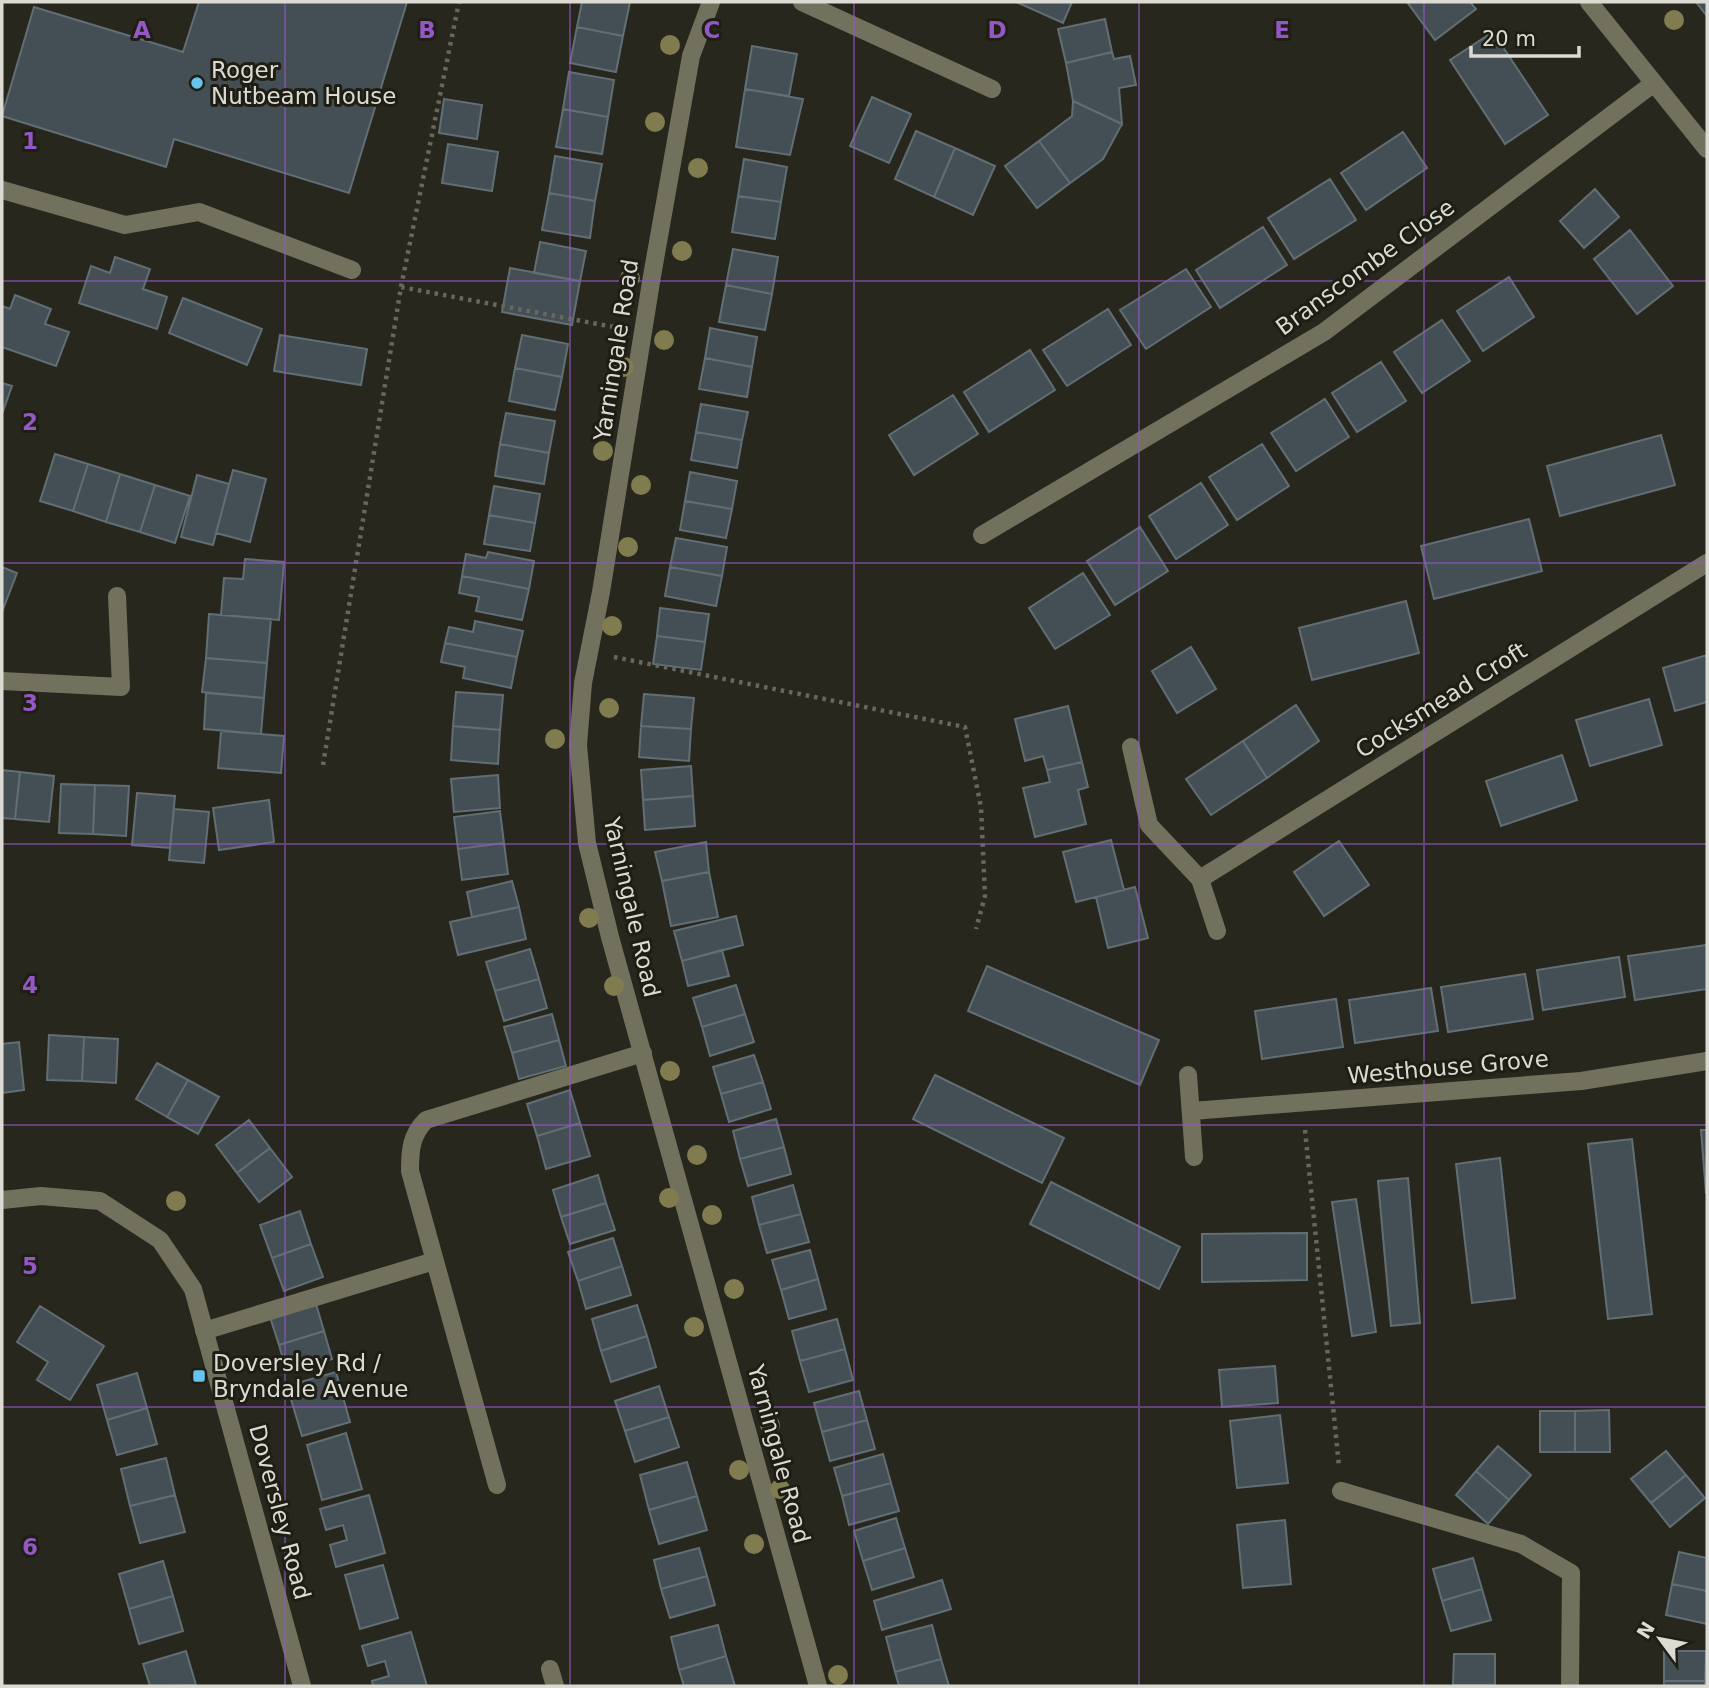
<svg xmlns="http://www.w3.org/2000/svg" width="1709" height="1688" font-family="'DejaVu Sans',sans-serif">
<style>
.building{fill:#444f55;stroke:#616e74;stroke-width:2}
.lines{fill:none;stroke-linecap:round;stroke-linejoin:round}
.path{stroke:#67675e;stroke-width:4.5;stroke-dasharray:3.5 5;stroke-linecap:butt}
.minor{stroke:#72715d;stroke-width:18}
.tree{fill:#807c50}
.grid{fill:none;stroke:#9358c4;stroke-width:2;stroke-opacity:0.55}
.poi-dot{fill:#66c4ef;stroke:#1f1e14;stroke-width:2.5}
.labels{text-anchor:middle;stroke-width:6;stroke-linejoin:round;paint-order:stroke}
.poi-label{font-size:23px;fill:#dbdbd4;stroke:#1f1e14;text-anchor:start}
.street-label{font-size:23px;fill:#dbdbd4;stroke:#1f1e14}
.grid-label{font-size:23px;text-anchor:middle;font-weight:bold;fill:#9358c4;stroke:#1f1e14;stroke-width:6;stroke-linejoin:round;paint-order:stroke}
</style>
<rect width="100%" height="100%" fill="#28271d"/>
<path class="building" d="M199,2H407L349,193L174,139L166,167L2,116L34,7L183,52Z
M582,2H630L623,36L577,27Z
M1016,2H1072L1063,23Z
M1407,2H1470L1476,9L1435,40Z
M1696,2H1707V16Z
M1105,19L1112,52L1066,63L1058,29Z
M577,27L623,36L616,72L570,63Z
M1493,32L1548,115L1505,144L1450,60Z
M752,46L797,54L789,96L745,89Z
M1112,52L1114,59L1130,56L1136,85L1119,88L1122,124L1073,101L1066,63Z
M569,72L614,80L608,117L563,109Z
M745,89L803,99L790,155L736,147Z
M872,97L911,114L889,163L850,146Z
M444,99L482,105L477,139L439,133Z
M1073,101L1122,124L1103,159L1070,183L1039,141L1072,116Z
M563,109L608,117L602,154L556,147Z
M916,131L955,148L934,197L895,179Z
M1403,132L1427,168L1366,210L1341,173Z
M1039,141L1070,183L1037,208L1005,166Z
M448,144L498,152L492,191L442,183Z
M955,148L995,166L973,215L934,197Z
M555,156L602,164L595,201L549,193Z
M744,159L787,167L781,202L738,196Z
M1330,179L1356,220L1294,259L1268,218Z
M1595,189L1619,217L1584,248L1560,221Z
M549,193L595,201L590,238L542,230Z
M738,196L781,202L775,239L732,232Z
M1263,227L1287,265L1220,308L1196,270Z
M1630,230L1673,286L1637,314L1594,259Z
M540,242L586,251L580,281L534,273Z
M733,249L778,257L772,294L726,285Z
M115,257L150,269L143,289L167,297L157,329L79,303L91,266L110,273Z
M510,268L580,281L572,325L502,312Z
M1186,269L1211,307L1146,349L1120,310Z
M1509,277L1534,317L1483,351L1457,311Z
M726,285L772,294L765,330L719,322Z
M15,295L51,309L45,324L69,332L56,366L2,347V306L10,309Z
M183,298L262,329L247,365L169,333Z
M1108,309L1131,345L1067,386L1043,350Z
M1442,320L1470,361L1422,393L1394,352Z
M710,328L757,337L752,367L705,358Z
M280,335L367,349L361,385L274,371Z
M522,335L568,344L562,377L515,368Z
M1030,350L1055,390L989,432L964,392Z
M705,358L752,367L747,397L699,389Z
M1381,362L1406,401L1357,432L1332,393Z
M515,368L562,377L555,410L509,401Z
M2,383L12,386L2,414Z
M953,395L978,434L914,475L889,435Z
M1325,399L1349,437L1296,471L1271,433Z
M701,404L748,412L742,440L696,432Z
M506,413L555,421L549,453L500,444Z
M696,432L742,440L737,468L691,460Z
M1661,435L1675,485L1560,516L1547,466Z
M500,444L549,453L544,484L495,476Z
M1262,444L1289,486L1237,520L1209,477Z
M55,454L88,464L73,511L40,501Z
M88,464L120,474L106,522L73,511Z
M233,470L266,479L250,542L216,533Z
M690,472L737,481L732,509L685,501Z
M120,474L155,485L140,532L106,522Z
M197,475L229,484L213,545L181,537Z
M1201,483L1228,525L1176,559L1149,516Z
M155,485L190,496L175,543L140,532Z
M494,486L540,494L535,523L489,515Z
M685,501L732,509L726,538L680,530Z
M489,515L535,523L530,551L484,544Z
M1529,519L1542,571L1434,599L1421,546Z
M1140,527L1168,571L1115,605L1087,561Z
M676,538L727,547L722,576L670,567Z
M488,552L534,561L529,589L462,576L466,554L486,558Z
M245,559L284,562L279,620L221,615L224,578L243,579Z
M2,567L17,573L2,612Z
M670,567L722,576L716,606L665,596Z
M1083,573L1110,615L1055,649L1029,608Z
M462,576L529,589L522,620L476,611L479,597L459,593Z
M1406,601L1419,653L1312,680L1299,628Z
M660,608L709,614L705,642L657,636Z
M209,614L271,619L267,663L206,658Z
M475,621L523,631L517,657L445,643L449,627L473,632Z
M657,636L705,642L701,670L653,664Z
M445,643L517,657L511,688L463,678L465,667L441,662Z
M1191,647L1216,689L1177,713L1152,671Z
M1707,655V702L1675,711L1663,668Z
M206,658L267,663L264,698L202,692Z
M456,692L503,695L500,730L453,726Z
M206,693L264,698L261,734L204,729Z
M644,694L694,698L691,729L641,726Z
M1649,699L1662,745L1590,766L1576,720Z
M1296,705L1319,741L1267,778L1243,741Z
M1068,706L1082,762L1047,770L1043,756L1025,761L1015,719Z
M453,726L500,730L498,764L451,760Z
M641,726L691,729L689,761L639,757Z
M221,731L284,736L281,773L218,768Z
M1243,741L1267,778L1211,815L1186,779Z
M1562,755L1577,800L1501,826L1486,781Z
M1082,762L1088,787L1078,790L1086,824L1035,837L1023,788L1050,782L1047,770Z
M691,766L693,796L643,800L641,770Z
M2,770L20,772L15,819L2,818Z
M20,772L54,776L49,822L15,819Z
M498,775L500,808L454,812L451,779Z
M61,784L95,785L93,834L59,833Z
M95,785L129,786L126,836L93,834Z
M137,793L175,796L170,848L132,845Z
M693,796L695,826L645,830L643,800Z
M269,800L274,842L219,850L213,808Z
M174,809L209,812L204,863L169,860Z
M500,811L504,843L458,849L454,817Z
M1111,840L1124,890L1076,902L1063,852Z
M1339,841L1369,885L1324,916L1294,872Z
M706,842L709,872L662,881L655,852Z
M504,843L508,874L462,880L458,849Z
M709,872L718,917L671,926L662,881Z
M512,881L519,907L472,917L467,892Z
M1135,887L1148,938L1108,948L1096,897Z
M519,907L526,939L458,955L450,922Z
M736,916L743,945L682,961L674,931Z
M1707,945V989L1635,1000L1628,956Z
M530,949L539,979L495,991L486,962Z
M722,950L729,976L688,986L682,961Z
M1619,957L1625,997L1543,1010L1537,970Z
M987,966L1159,1040L1140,1085L968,1011Z
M1525,974L1533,1019L1448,1032L1441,987Z
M539,979L547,1008L504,1021L495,991Z
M736,985L745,1014L702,1027L693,998Z
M1431,988L1438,1031L1355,1043L1349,1000Z
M1336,999L1343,1047L1262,1059L1255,1011Z
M552,1014L559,1040L512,1053L504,1027Z
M745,1014L754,1042L710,1056L702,1027Z
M49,1035L84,1037L82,1081L47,1080Z
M84,1037L118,1039L116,1083L82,1081Z
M559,1040L566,1066L519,1079L512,1053Z
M19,1042L24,1090L2,1093V1044Z
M754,1055L763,1082L721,1094L713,1067Z
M157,1063L188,1080L167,1117L136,1099Z
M935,1075L1064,1138L1042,1183L913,1119Z
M188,1080L219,1097L198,1134L167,1117Z
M763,1082L771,1109L729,1122L721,1094Z
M570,1090L580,1123L537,1136L527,1104Z
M776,1119L784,1147L740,1159L733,1131Z
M249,1120L270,1148L237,1173L216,1145Z
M580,1123L590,1156L546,1169L537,1136Z
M1701,1130H1707V1193H1706Z
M1632,1139L1652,1314L1608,1319L1588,1144Z
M784,1147L791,1174L748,1186L740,1159Z
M270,1148L292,1177L259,1202L237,1173Z
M1500,1158L1515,1298L1472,1303L1456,1164Z
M598,1175L606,1203L561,1217L553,1190Z
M1408,1178L1420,1323L1391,1326L1378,1181Z
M1051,1182L1180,1247L1159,1289L1030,1224Z
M793,1185L801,1214L759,1225L752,1197Z
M1356,1199L1376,1332L1352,1336L1332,1202Z
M606,1203L615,1230L570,1244L561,1217Z
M300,1211L311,1244L272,1258L260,1225Z
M801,1214L809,1242L767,1253L759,1225Z
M1307,1233V1280L1202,1282V1234Z
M613,1238L622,1266L578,1281L568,1252Z
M311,1244L323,1277L284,1291L272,1258Z
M810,1250L818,1279L781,1290L772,1260Z
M622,1266L631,1295L586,1309L578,1281Z
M818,1279L826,1309L789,1319L781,1290Z
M316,1304L324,1331L279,1345L270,1317Z
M637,1305L647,1336L601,1351L592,1319Z
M40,1306L104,1346L70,1400L37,1380L48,1362L17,1342Z
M837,1319L845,1349L800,1361L792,1331Z
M324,1331L332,1359L287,1373L279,1345Z
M647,1336L656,1367L611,1382L601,1351Z
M845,1349L853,1380L809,1392L800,1361Z
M1275,1366L1278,1403L1222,1407L1219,1370Z
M336,1372L350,1422L302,1436L287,1386Z
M137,1373L147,1408L107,1420L97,1385Z
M659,1386L669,1417L625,1431L615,1401Z
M859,1391L867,1420L822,1432L814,1403Z
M147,1408L157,1444L117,1455L107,1420Z
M1609,1410L1610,1452H1575V1411Z
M1540,1411H1575V1452H1540Z
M1280,1415L1288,1483L1237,1488L1230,1421Z
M669,1417L679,1447L635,1462L625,1431Z
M867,1420L875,1449L830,1461L822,1432Z
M346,1433L362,1489L322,1500L307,1445Z
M1498,1446L1531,1475L1509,1500L1476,1471Z
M1666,1451L1686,1475L1651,1503L1631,1479Z
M883,1454L891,1483L842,1496L834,1468Z
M166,1458L175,1495L130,1506L121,1469Z
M687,1462L697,1496L649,1510L640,1475Z
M1476,1471L1509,1500L1488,1524L1456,1495Z
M1686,1475L1705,1498L1670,1527L1651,1503Z
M891,1483L899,1511L849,1525L842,1496Z
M175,1495L185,1532L140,1543L130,1506Z
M369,1495L385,1553L336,1567L330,1545L347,1540L343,1525L326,1530L320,1509Z
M697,1496L707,1530L659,1544L649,1510Z
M896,1518L905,1548L863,1561L854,1531Z
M1285,1520L1291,1584L1243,1588L1237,1525Z
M699,1548L707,1576L661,1589L654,1560Z
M905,1548L914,1577L872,1590L863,1561Z
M1679,1552L1707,1558V1591L1672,1584Z
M1473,1558L1482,1589L1442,1601L1433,1569Z
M163,1561L173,1596L129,1609L119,1574Z
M383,1565L398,1618L360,1629L345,1575Z
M707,1576L715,1605L670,1618L661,1589Z
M942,1580L951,1609L882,1630L874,1601Z
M1672,1584L1707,1591V1624L1666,1615Z
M1482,1589L1491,1620L1451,1631L1442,1601Z
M173,1596L183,1631L139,1644L129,1609Z
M718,1625L726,1656L679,1670L671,1637Z
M932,1625L941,1659L895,1672L886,1637Z
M411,1632L427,1686H373L372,1681L389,1676L385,1661L368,1666L362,1646Z
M186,1651L196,1685L150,1686L143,1664Z
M1664,1651H1706L1705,1681H1664Z
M1454,1654H1495V1685H1453Z
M726,1656L735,1686H684L679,1670Z
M941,1659L949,1686H899L895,1672Z
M1664,1681H1705V1686H1664Z"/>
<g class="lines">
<path class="path" d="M401,287L459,2
M614,657L965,727L981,807L985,896L976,929
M323,765L401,287L619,328
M1305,1130L1339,1466"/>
<path class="minor" d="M711,2L691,56L652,276L601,592L583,683L578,745L587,843L610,937L818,1686
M802,2L992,89
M1589,2L1707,149
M2,190L125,225L199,212L352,270
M982,535L1324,332L1654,83
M2,681L121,687L117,596
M1131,747L1149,825L1200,879L1217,931
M1200,879L1707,563
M1188,1075L1194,1157
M1192,1111L1581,1081L1707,1061
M2,1200L41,1196L100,1201L160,1240L193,1289L302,1686
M204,1331L434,1261
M497,1485L410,1171C410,1150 411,1135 426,1120L643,1053
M1341,1491L1521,1544L1571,1573L1570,1686
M550,1669L555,1686"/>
</g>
<g class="tree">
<circle cx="1674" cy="20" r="10"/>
<circle cx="670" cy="45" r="10"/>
<circle cx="655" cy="122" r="10"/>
<circle cx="698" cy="168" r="10"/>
<circle cx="682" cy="251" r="10"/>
<circle cx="630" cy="278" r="10"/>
<circle cx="664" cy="340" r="10"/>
<circle cx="624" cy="367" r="10"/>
<circle cx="603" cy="451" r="10"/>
<circle cx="641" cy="485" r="10"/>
<circle cx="628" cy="547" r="10"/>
<circle cx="612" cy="626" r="10"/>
<circle cx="609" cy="708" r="10"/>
<circle cx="555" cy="739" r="10"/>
<circle cx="589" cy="918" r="10"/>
<circle cx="614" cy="986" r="10"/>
<circle cx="670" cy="1071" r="10"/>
<circle cx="697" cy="1155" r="10"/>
<circle cx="669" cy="1198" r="10"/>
<circle cx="176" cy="1201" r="10"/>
<circle cx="712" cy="1215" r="10"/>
<circle cx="734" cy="1289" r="10"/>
<circle cx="694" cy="1327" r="10"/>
<circle cx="770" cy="1425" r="10"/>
<circle cx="739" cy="1470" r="10"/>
<circle cx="780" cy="1489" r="10"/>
<circle cx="754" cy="1544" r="10"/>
<circle cx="838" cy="1675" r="10"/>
</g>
<path class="grid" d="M285,2V1686M570,2V1686M854,2V1686M1139,2V1686M1424,2V1686M2,281H1707M2,563H1707M2,844H1707M2,1125H1707M2,1407H1707"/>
<g class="poi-dot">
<circle cx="197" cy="83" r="7"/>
<rect x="192" y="1369" width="14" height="14" rx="3.5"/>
</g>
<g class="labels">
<g class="poi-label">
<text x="211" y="78">Roger<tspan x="211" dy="26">Nutbeam House</tspan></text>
<text x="213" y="1371">Doversley Rd /<tspan x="213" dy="26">Bryndale Avenue</tspan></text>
</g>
<g class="street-label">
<text transform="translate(1365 267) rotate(-36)" y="8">Branscombe Close</text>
<text transform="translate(616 350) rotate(-81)" y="8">Yarningale Road</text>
<text transform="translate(1441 700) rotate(-32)" y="8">Cocksmead Croft</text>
<text transform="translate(632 907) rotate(77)" y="8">Yarningale Road</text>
<text transform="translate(1448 1067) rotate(-5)" y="8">Westhouse Grove</text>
<text transform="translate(779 1454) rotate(75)" y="8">Yarningale Road</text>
<text transform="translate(280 1512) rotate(75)" y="8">Doversley Road</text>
</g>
</g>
<g class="grid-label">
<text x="142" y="38">A</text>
<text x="427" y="38">B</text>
<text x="712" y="38">C</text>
<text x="997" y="38">D</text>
<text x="1282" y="38">E</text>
<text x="30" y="149">1</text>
<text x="30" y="430">2</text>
<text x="30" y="711">3</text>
<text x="30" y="993">4</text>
<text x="30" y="1274">5</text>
<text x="30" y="1555">6</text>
</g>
<rect width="1709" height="1688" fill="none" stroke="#dbdbd4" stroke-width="7"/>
<g transform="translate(1660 1639) rotate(302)" stroke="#1f1e14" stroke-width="5" paint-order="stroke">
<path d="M0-5L12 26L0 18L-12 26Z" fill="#dbdbd4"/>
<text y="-10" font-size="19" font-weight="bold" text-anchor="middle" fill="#dbdbd4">N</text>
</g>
<path d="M1471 46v10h108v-10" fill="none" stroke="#dbdbd4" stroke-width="3.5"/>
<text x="1482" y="46" font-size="21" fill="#dbdbd4" stroke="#1f1e14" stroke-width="5" paint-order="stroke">20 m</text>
</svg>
